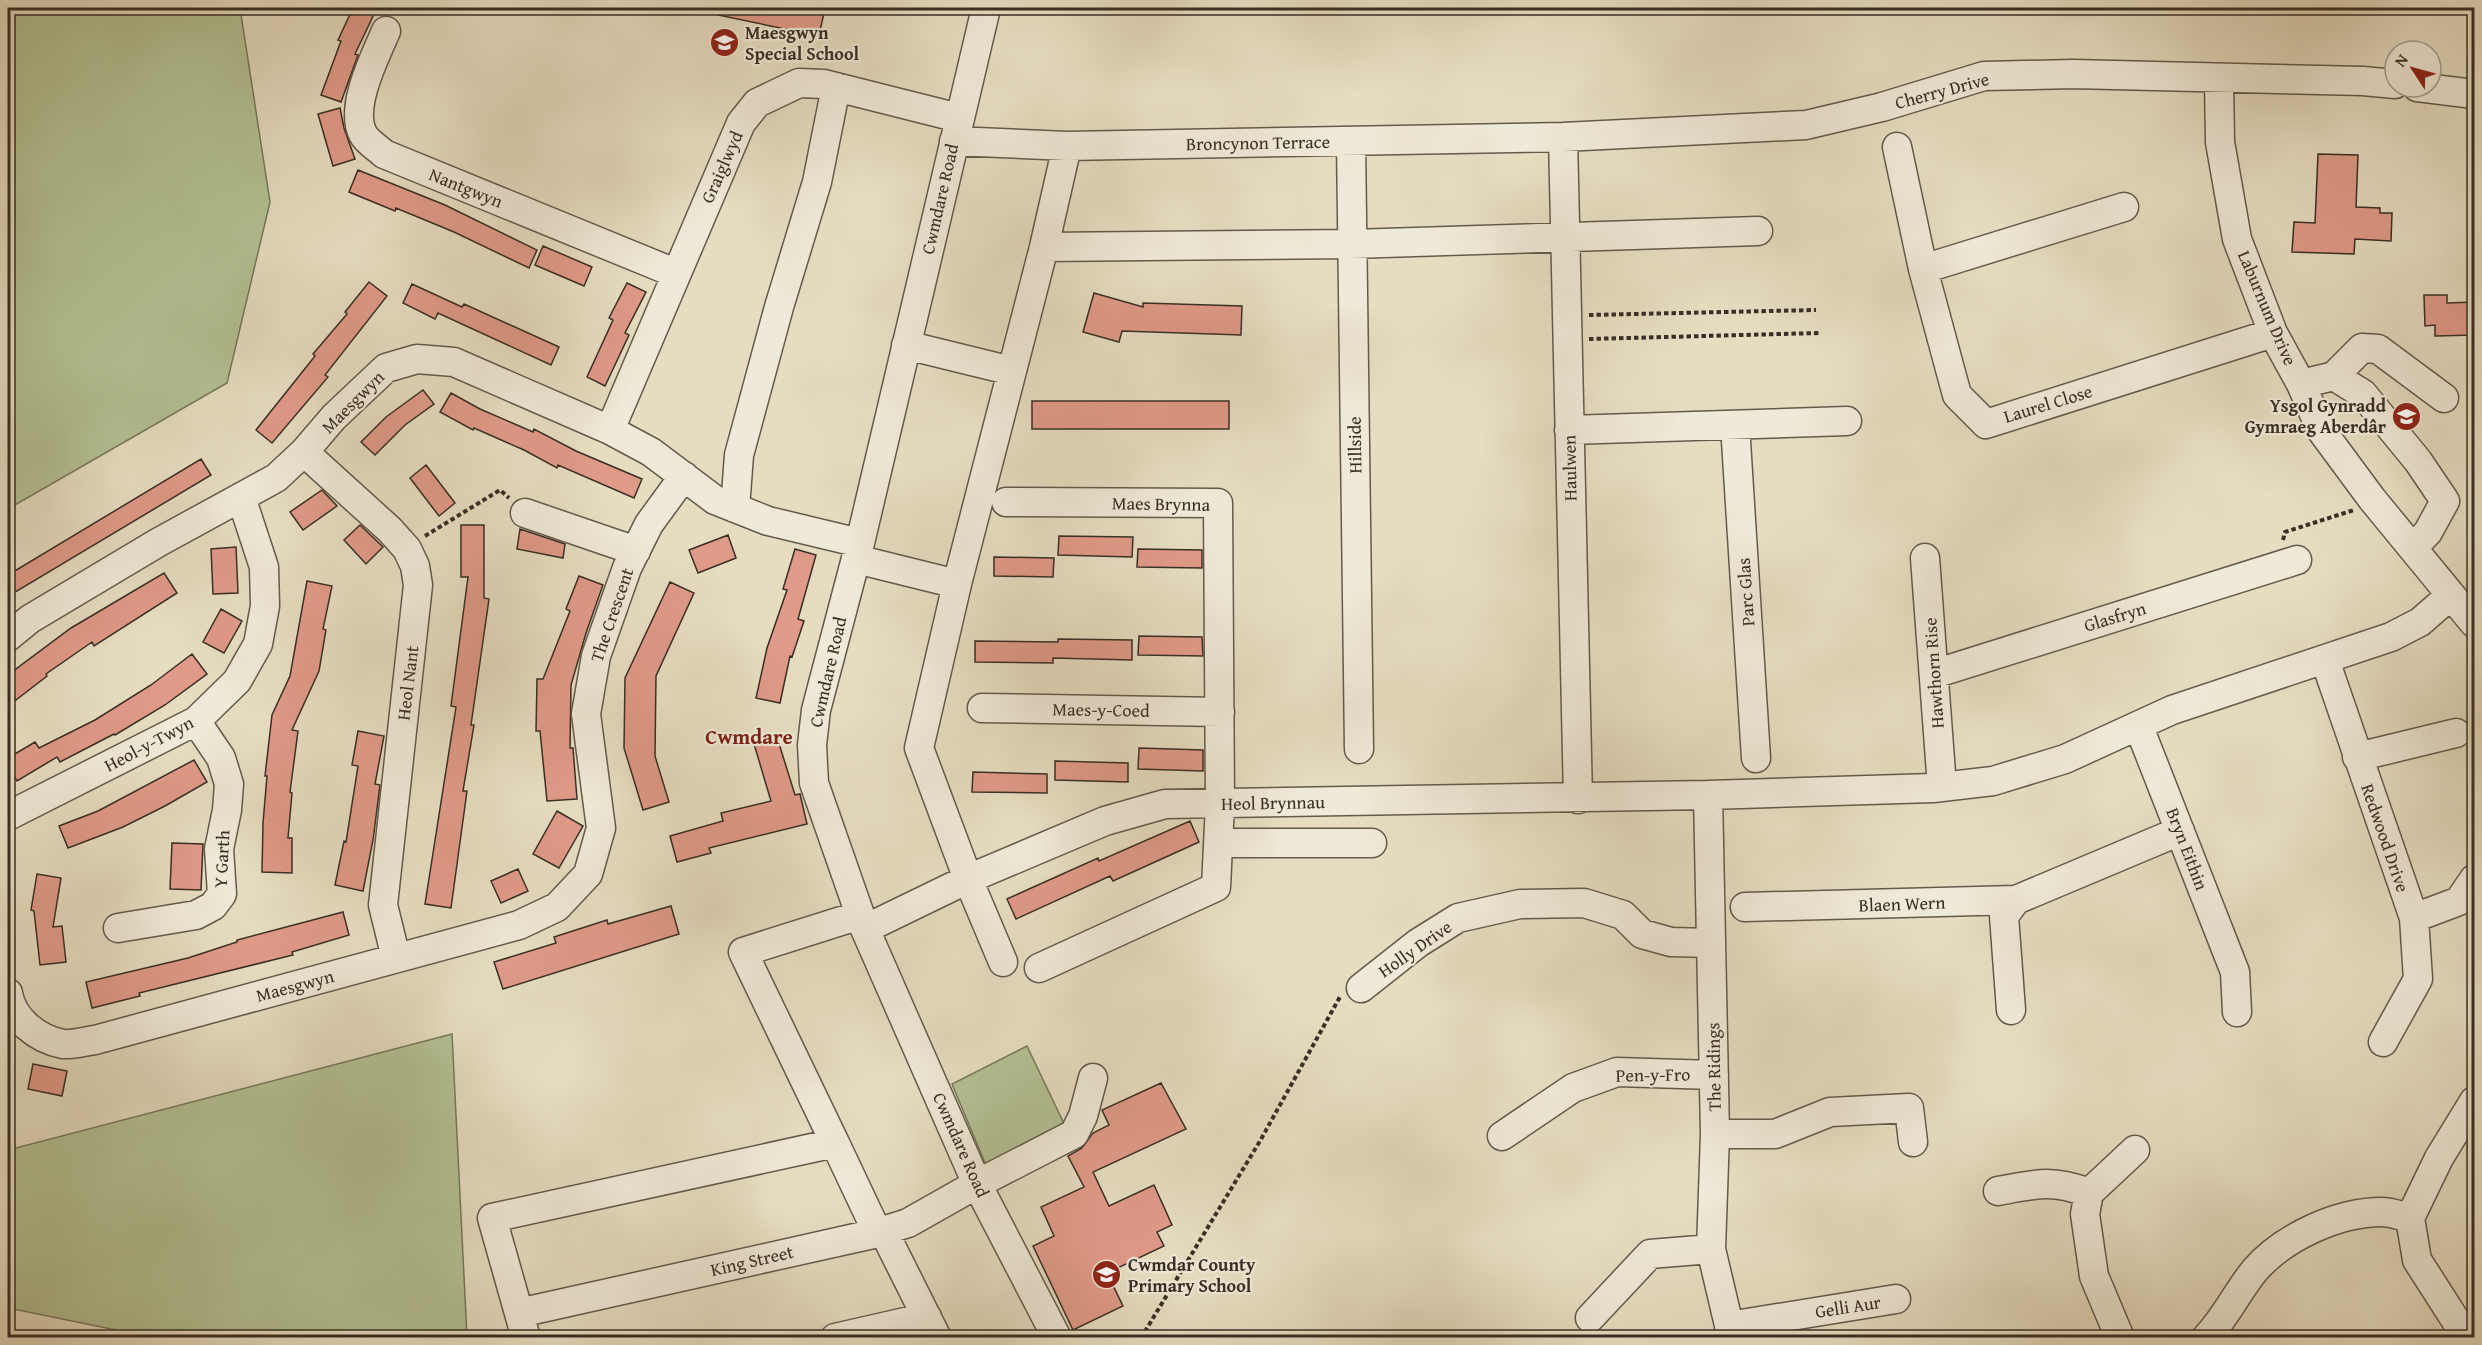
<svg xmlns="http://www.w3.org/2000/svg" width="2482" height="1345" font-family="'Gentium Book Plus',serif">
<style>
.green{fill:#b3c194;stroke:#76785c;stroke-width:1.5}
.building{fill:#e09a88;stroke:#392e25;stroke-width:1.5}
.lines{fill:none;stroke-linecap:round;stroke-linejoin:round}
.minor-casing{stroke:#645a4c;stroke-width:31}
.path{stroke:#392e25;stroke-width:4;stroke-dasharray:4.5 3;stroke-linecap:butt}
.minor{stroke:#efe9d7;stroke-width:28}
.labels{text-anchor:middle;stroke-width:4.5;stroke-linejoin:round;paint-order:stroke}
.poi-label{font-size:18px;font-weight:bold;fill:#392e25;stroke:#efe9d7;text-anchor:start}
.street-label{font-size:18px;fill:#392e25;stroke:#efe9d7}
.quarter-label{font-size:21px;font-weight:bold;fill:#7a1f14;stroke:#efe9d7}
</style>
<rect width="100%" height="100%" fill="#e6ddc1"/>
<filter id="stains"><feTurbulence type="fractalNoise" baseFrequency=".00333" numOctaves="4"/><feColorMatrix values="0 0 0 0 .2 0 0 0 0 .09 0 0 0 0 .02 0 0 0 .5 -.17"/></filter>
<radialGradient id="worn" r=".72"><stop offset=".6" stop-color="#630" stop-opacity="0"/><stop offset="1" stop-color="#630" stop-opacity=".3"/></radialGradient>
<path class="green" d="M8,8H240L270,202L227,383L8,509Z
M452,1034L467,1337H150L8,1308V1150Z
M1027,1046L1066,1128L988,1170L952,1084Z"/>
<path class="building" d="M353,8H366L375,12L355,54L358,55L341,102L321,95L341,41L338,40Z
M719,8H825L819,36L718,15Z
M340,108L344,128L355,159L333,166L318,114Z
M2318,154L2358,155L2356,207L2380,208V213H2392L2391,241L2355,239L2354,254L2292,252L2294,222L2315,223Z
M358,170L445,205L537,250L529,268L454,232L396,208L395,211L349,192Z
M543,246L592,267L584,286L535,265Z
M369,282L387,296L325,375L328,377L272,443L256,430L315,356L313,354L347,314L345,312Z
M627,283L646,292L625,333L629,335L605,386L587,377L613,320L609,318Z
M412,284L462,307L464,304L559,347L551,365L438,313L435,319L403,303Z
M1094,293L1143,307V303L1242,306L1241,335L1122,331L1119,342L1083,332Z
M2424,295H2447V303L2475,302V335L2435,336V325L2425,326Z
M423,390L434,404L405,425L375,455L361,442L386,417Z
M451,393L480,409L533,432L534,429L576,451L642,479L634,498L558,465L557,468L524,450L474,428L473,430L440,412Z
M1032,401H1229V429H1032Z
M201,459L211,475L12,594L8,586V575Z
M426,465L455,503L439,516L410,478Z
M322,490L337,506L303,530L290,512Z
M360,525L383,547L366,564L344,540Z
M461,525H484V598L489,599L471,725H474L463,791H467L451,908L425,904L456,707L451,706L468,577H461Z
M520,529L565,544L563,558L517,549Z
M728,535L736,558L698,573L689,550Z
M1059,536L1133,537L1132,557L1058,555Z
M236,547L238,593L213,594L211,549Z
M795,549L816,555L798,619L804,621L792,657L790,656L780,703L756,698L767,648L787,590L783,589Z
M1138,549L1202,550V568L1137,567Z
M994,557L1054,558L1053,577L994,576Z
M164,573L177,593L94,646L92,642L46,674L47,676L16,700L8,690V675L71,628Z
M579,576L603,585L586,633L571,685L570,748H573L577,799L547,801L540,731H536L537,679H543L570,611L566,609Z
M307,581L332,586L323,629L326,630L319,671L292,730L298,731L290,792L292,793L288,838H292V873L262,872L263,823L267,776H265L272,715L290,676Z
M670,582L694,593L656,676L655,756L669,802L643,810L624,748L625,678Z
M221,609L242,621L224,653L203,642Z
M1139,636L1202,637L1203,656L1138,655Z
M1058,639L1132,640V660L1053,658V663L975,662V641L1058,642Z
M192,654L207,674L165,705L115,735L114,734L60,762L57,757L17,781L8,765V758L35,742L39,748L95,720L151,685Z
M358,731L384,736L375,784L380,785L373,840L363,891L335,885L344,841L346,842L358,766L352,765Z
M777,737L795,795L800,794L807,824L709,848L711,853L677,862L670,836L723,821L721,813L771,801L754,744Z
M1139,748L1203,750V771L1138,769Z
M194,760L207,782L165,806L123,827L68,848L59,826L98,811Z
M1055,761L1128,763V782L1055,780Z
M973,772L1047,774V793L972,792Z
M557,811L583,826L559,868L533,854Z
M1190,821L1199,842L1113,881L1110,876L1016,919L1007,899L1098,858L1099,861Z
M172,843L203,844L201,890L170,889Z
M518,869L528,891L501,903L491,881Z
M37,874L61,878L53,927L62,926L66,962L40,965L34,911L31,910Z
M671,906L679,934L503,989L494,962L556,943L554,937L607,920L608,924Z
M343,912L349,935L292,952L293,955L139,993L140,996L92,1008L86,982L188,958L237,942V940Z
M33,1064L67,1071L62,1096L28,1089Z
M1161,1083L1186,1129L1093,1172L1109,1206L1154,1185L1172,1225L1157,1232L1164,1246L1107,1273L1123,1306L1073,1330L1033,1246L1054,1236L1041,1207L1084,1187L1068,1156L1082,1148L1093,1133L1109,1125L1102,1110Z"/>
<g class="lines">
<defs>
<path id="minor" d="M986,8L860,543L816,710L812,745L814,783L865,929L977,1184L1057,1338
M386,31C375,57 349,107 363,134C367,142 378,148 384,154L675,273
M2219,79L2220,142L2237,239L2273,333L2301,384L2321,430L2372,499L2474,623
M2417,87L2474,94
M1563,137L1578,799
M954,141L1067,146L1563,137L1806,125L1882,107L1984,76L2073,74L2363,81L2395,84
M1351,141L1359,749
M1897,147L1923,269L1957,395L1986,424L2273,333
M1044,247L1352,244L1758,231
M1923,269L2124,207
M906,345L1012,371
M2334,376L2362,348L2378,349L2444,398
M2301,384L2334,376L2363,394L2418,461L2445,501L2428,532L2413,548
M1735,425L1756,758
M610,430L741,123L757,103L799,83L824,84L959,118
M1569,430L1847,421
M304,452L390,530L407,549L415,566L418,585L383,905L396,958
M1006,502L1218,503L1220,804L1216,887L1039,968
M735,508L739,455L779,307L817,182L836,87
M525,513L636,551
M1925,558L1942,787
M856,559L957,584
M8,637L30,619L159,542L276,478L304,452L334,417L386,368L417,359L454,362L610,430L651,452L715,500L768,521L860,543
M2325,660L2414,918L2418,979L2383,1042
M1934,674L2297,560
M982,708L1220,712
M2139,727L2235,972L2237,1012
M2357,757L2456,733
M1708,795L1715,1134L1711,1249L1732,1338
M8,816L196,721L237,681L258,644L265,606L264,567L241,497
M1218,843H1372
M1745,907L2016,900
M2414,918L2459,901L2474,879
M118,928L196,915L213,906L222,894L219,849L227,810L229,784L221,758L196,721
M865,929L968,879L1105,821L1165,804L1708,795L1933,788L1993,781L2065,759L2172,710L2391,637L2420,622L2451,595
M1003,962L968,879L919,748L957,584L1044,247L1067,146
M1361,988L1418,943L1458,918L1520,904L1584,903L1623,915L1642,934L1671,942L1711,943
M8,993C12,1019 37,1039 63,1044C72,1045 86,1041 95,1040L519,925L557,907L588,874L601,828L586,714L596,656L627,568L649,524L684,476
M2011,1010L2004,916L2016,900L2180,831
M1715,1134H1775L1830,1112L1909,1108L1913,1142
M1502,1136L1573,1088L1617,1072L1714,1075
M835,1143L743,952L860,915
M1998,1191C2036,1184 2051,1179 2089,1193L2135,1150
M2089,1193L2085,1214L2094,1276L2120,1338
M883,1230L937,1338
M519,1313L873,1234L908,1223L977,1184L1074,1134L1083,1116L1093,1078
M1590,1318L1650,1254L1711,1249
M1729,1326L1896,1299
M2465,1335L2417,1260L2410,1218L2439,1158L2474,1101
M526,1338L492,1218L835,1143L877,1232
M835,1338L927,1317
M2206,1338C2226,1317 2237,1292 2255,1270C2284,1237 2338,1212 2382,1212C2391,1212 2401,1216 2410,1218"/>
</defs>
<use href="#minor" class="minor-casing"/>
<path class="path" d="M1589,315L1816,310
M1589,339L1819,333
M425,536L500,490L509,498
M2283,540L2285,532L2354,510
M1141,1338L1260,1141L1341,995"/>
<use href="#minor" class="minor"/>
</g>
<defs>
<symbol id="school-disc" viewBox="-11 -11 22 22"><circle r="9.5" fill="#8f2418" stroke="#efe9d7"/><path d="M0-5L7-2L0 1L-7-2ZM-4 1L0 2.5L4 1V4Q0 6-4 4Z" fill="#fff"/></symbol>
</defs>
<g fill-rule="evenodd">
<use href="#school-disc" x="708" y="26" width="33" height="33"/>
<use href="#school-disc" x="2390" y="400" width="33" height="33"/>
<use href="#school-disc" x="1090" y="1258" width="33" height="33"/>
</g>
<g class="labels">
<g class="poi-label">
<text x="745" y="39">Maesgwyn<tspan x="745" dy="21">Special School</tspan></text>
<text x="2386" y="412" text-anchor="end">Ysgol Gynradd<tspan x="2386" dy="21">Gymraeg Aberdâr</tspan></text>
<text x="1128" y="1271">Cwmdar County<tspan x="1128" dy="21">Primary School</tspan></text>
</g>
<g class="street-label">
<text transform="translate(1942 91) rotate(-15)" y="6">Cherry Drive</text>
<text transform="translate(1258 143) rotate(-1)" y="6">Broncynon Terrace</text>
<text transform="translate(722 167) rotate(-66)" y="6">Graiglwyd</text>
<text transform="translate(466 188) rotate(22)" y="6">Nantgwyn</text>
<text transform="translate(940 199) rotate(-77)" y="6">Cwmdare Road</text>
<text transform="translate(2267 308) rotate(67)" y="6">Laburnum Drive</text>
<text transform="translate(353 402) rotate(-45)" y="6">Maesgwyn</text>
<text transform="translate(2048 404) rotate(-17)" y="6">Laurel Close</text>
<text transform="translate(1355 445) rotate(-91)" y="6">Hillside</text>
<text transform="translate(1570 468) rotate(-91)" y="6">Haulwen</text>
<text transform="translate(1161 504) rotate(1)" y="6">Maes Brynna</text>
<text transform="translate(1746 592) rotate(-94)" y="6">Parc Glas</text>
<text transform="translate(612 615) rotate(-71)" y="6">The Crescent</text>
<text transform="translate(2115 617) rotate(-17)" y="6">Glasfryn</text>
<text transform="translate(828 672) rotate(-77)" y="6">Cwmdare Road</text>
<text transform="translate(1934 673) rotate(-94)" y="6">Hawthorn Rise</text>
<text transform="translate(408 683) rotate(-83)" y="6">Heol Nant</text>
<text transform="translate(1101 710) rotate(1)" y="6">Maes-y-Coed</text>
<text transform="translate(149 744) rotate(-28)" y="6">Heol-y-Twyn</text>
<text transform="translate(1273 803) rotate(-1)" y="6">Heol Brynnau</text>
<text transform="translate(2385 838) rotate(71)" y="6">Redwood Drive</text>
<text transform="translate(2187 849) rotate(69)" y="6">Bryn Eithin</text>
<text transform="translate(222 859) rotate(-87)" y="6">Y Garth</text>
<text transform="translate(1902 904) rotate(-2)" y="6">Blaen Wern</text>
<text transform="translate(1415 949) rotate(-35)" y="6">Holly Drive</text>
<text transform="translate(295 986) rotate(-15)" y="6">Maesgwyn</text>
<text transform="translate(1714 1067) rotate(-91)" y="6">The Ridings</text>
<text transform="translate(1653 1075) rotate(-1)" y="6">Pen-y-Fro</text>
<text transform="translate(961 1145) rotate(66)" y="6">Cwmdare Road</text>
<text transform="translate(752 1261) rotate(-13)" y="6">King Street</text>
<text transform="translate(1848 1307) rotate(-9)" y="6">Gelli Aur</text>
</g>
<g class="quarter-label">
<text x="749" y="744">Cwmdare</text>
</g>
</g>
<rect width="2482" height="1345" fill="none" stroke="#e6ddc1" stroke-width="30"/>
<rect x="9" y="9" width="2464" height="1327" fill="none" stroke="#392e25" stroke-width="3"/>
<rect x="15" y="15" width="2452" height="1315" fill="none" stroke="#392e25" stroke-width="1.5"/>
<g transform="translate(2413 69) rotate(306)"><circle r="28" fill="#efe9d7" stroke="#a69e90" stroke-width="1.5"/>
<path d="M0-4.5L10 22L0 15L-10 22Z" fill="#8f2418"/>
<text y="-9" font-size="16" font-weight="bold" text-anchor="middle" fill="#392e25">N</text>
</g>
<rect width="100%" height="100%" filter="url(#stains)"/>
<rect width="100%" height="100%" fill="url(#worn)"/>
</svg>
